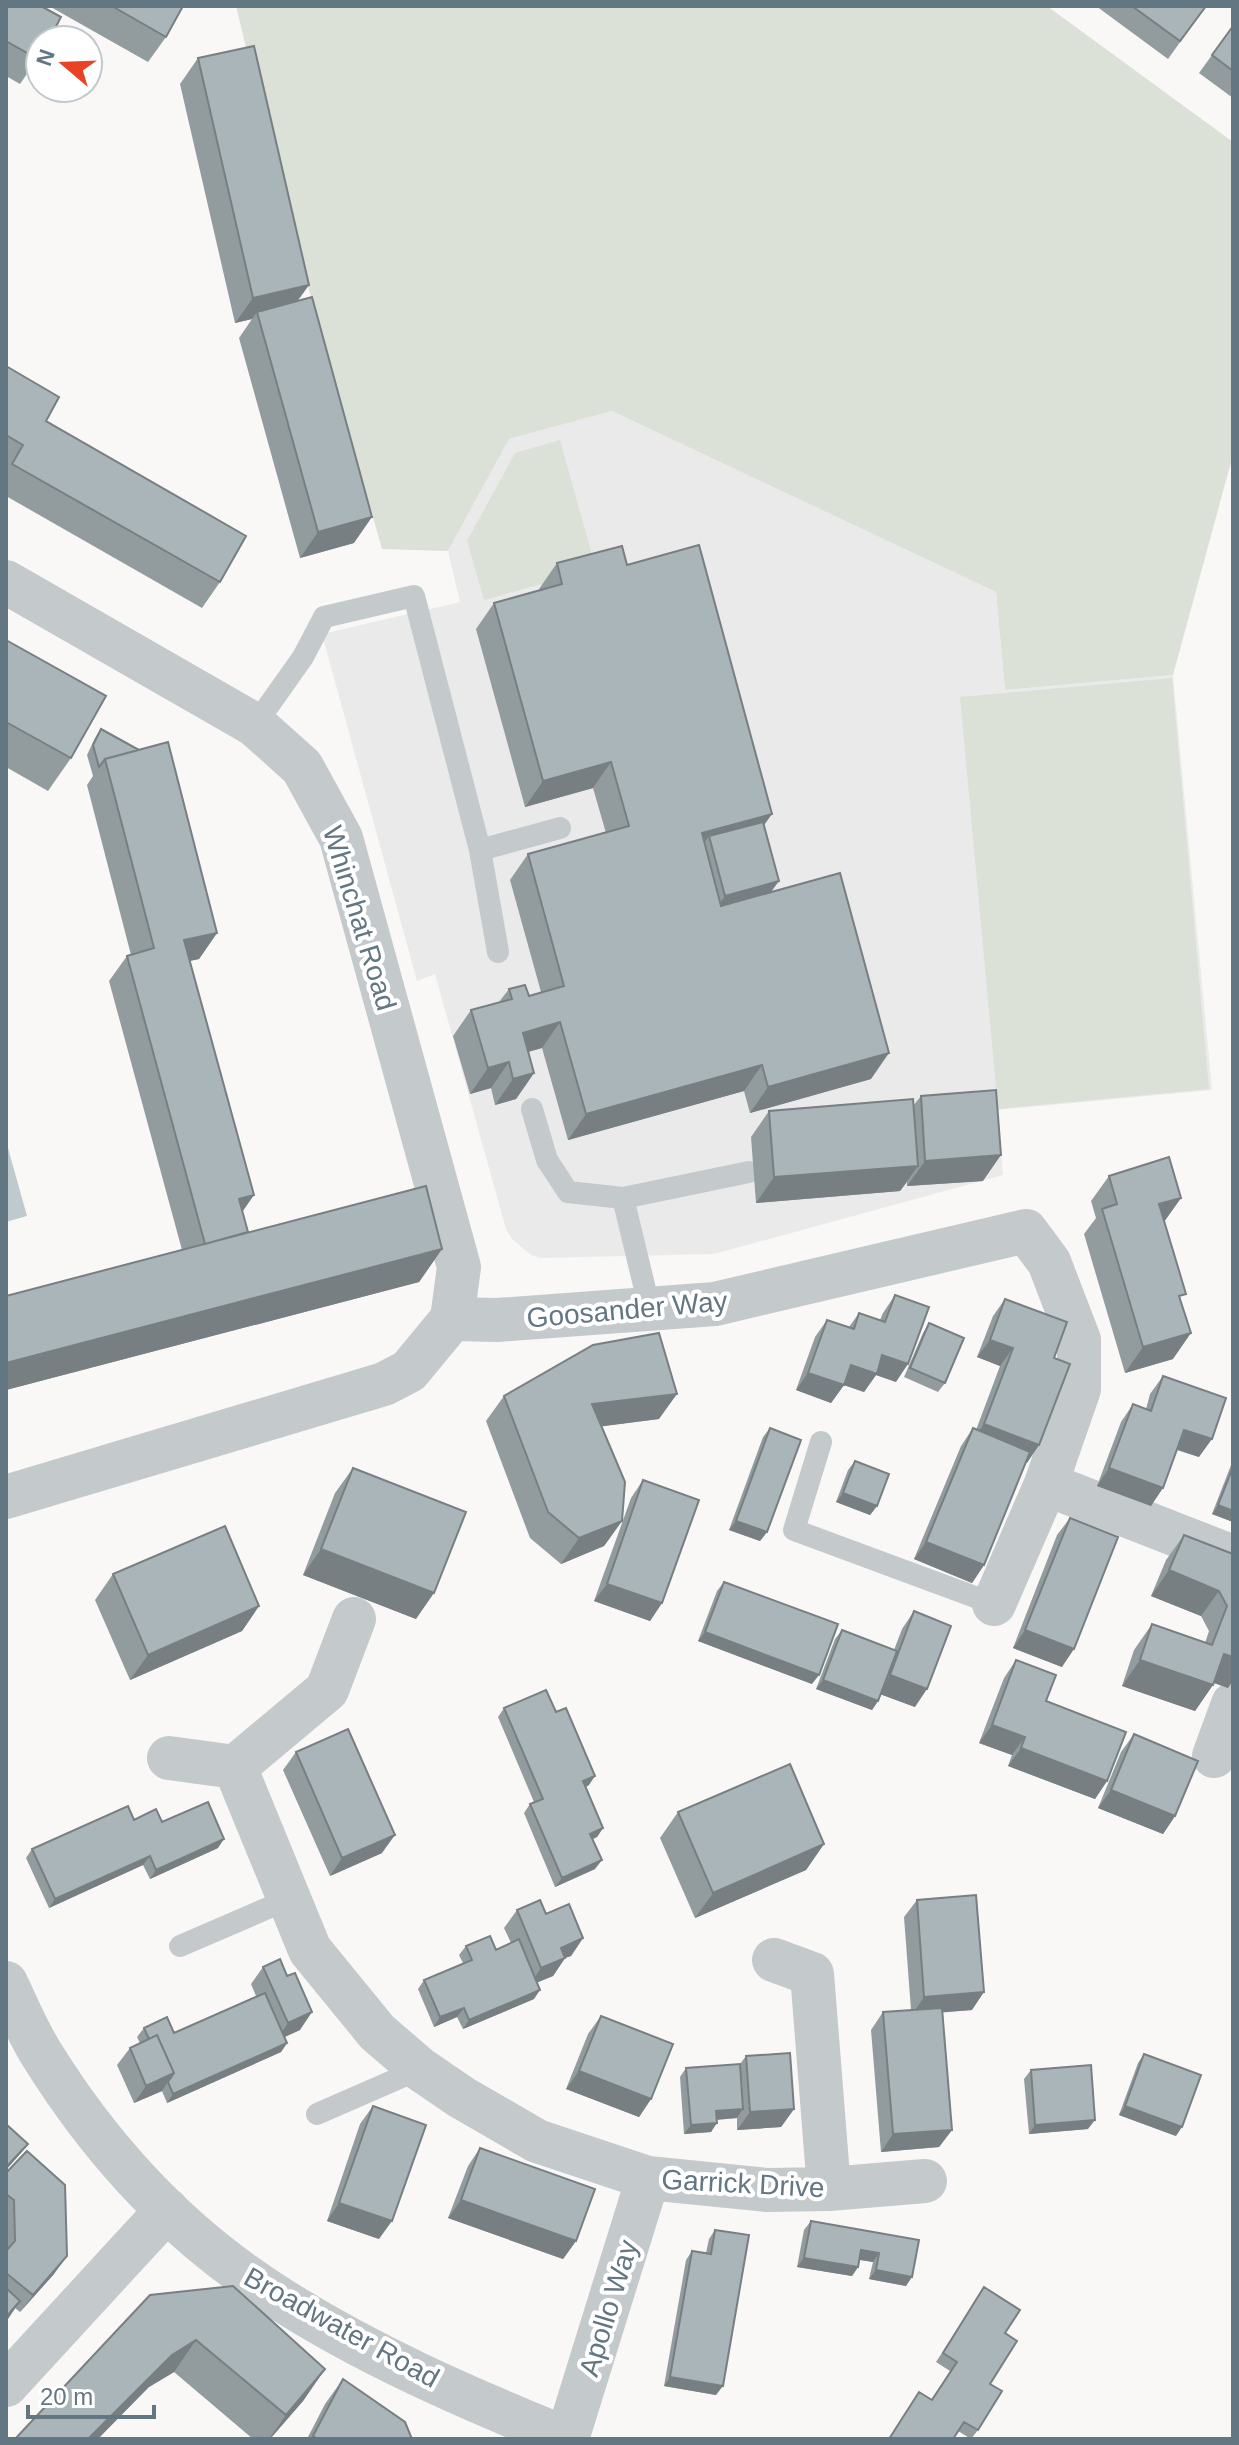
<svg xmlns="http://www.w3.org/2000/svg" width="1239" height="2445" font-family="Arial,sans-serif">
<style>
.built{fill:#e9eae9}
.green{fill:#dbe1d7}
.water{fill:#becace}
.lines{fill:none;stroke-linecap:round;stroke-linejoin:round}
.service{stroke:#c4c9cc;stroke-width:22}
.minor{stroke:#c4c9cc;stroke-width:44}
.tertiary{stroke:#c4c9cc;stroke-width:44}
.wall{fill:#929c9f}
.shaded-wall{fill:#777f82}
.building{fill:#aab5b9;stroke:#777f82;stroke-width:2}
.labels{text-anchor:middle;stroke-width:8;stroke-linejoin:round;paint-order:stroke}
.street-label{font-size:28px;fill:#637782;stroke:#fff}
</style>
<rect width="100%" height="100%" fill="#f9f8f6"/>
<path class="built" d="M612,411L996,592L1005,690L1173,675L1212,1090L997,1110L1003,1175L714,1254L540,1258L531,1255L512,1239L506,1229L435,974L417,981L322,634L460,602L448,551L509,439Z"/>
<path class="green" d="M236,6H1047L1233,142V455L1173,675L1005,690L996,592L612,411L509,439L448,551L382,549L278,180Z
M560,440L596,569L484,600L467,541L515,453Z
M1172,678L1209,1089L998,1109L960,697Z"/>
<path class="water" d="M6,1141L27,1216L6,1222Z"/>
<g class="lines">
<path class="service" d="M255,725L303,657L324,617L414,596L480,850L498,952
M480,850L560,828
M532,1109L547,1160L568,1192L623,1198L749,1172
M623,1198L650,1310
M821,1442L794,1530L994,1604
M180,1946L289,1899
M317,2114L420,2069"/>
<path class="minor" d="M452,1319L497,1320L715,1304L1026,1231L1049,1262L1079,1340V1389L1046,1484L994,1604
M1046,1484L1233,1557
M1214,1756L1233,1704
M169,1758L235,1767L327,1690L354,1619
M235,1767L310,1950L377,2032L420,2069L461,2097L537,2141L648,2178L767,2190L829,2189L925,2181
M774,1960L812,1974L829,2189
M6,2385L167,2210
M567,2439L648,2178"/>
<path class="tertiary" d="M6,582L255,725L302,767L341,838L459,1267L452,1319L409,1371L384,1384L6,1497
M6,1983C18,2008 29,2035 44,2058C103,2152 180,2235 274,2295C365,2354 467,2398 567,2439"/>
</g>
<path class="wall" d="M6,6L40,55L20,84L6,76Z
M49,6H183L166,37L148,62Z
M1096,6H1206L1168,59Z
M1233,26V98L1199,73Z
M198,58L309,285L297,301L354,543L300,558L239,338L252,319L235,323L180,84Z
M6,366L46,421L220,582L202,608L6,496Z
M557,563L627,565L764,825L772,892L871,1079L750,1113L744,1091L568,1140L542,1048L528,1052L534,1073L516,1099L495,1105L491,1088L470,1094L453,1036L471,1010L499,1002L509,989L529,996L541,992L510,880L528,854L606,833L593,788L525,807L476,629L494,603L540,590L539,589Z
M6,640L71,758L48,791L6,767Z
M101,729L217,933L199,959L189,961L242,1211L248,1232L442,1249L419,1282L6,1390V1296L182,1250L109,981L127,956L131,955L87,785L93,776L87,755L95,738Z
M921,1096L983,1181L907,1186V1182L900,1191L756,1203L751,1137L769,1111L913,1106Z
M1109,1176L1181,1198L1164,1222L1181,1301L1173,1359L1125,1373L1084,1234L1096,1218L1091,1201Z
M895,1295L896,1382L876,1375L864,1392L844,1385L831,1403L796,1390L815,1337L827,1320L849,1327L859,1313L880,1320L883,1313Z
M1005,1299L1054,1358L1039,1445L1026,1463L984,1565L972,1583L914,1559L961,1446L973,1428L976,1430L1000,1366L977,1357L993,1316Z
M929,1323L945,1383L938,1392L904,1377L923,1333Z
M1163,1376L1199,1457L1177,1450L1151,1506L1097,1486L1121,1422L1133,1404L1146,1409L1150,1394Z
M504,1396L659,1419L602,1426L622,1521L604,1546L561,1564L530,1538L486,1421Z
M770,1428L767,1532L760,1541L729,1530L763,1437Z
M1233,1460V1522L1212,1514Z
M855,1461L877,1506L870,1515L836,1502L848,1470Z
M353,1468L416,1619L303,1575L335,1493Z
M643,1480L662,1603L650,1621L594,1601L631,1498Z
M1070,1518L1062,1667L1013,1648L1057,1535Z
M1184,1535L1233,1554V1680L1228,1688L1214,1683L1195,1711L1122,1686L1134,1650L1152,1624L1205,1643L1209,1631L1201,1616L1151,1596L1166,1560Z
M113,1574L259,1606L242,1631L130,1680L95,1600Z
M724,1582L812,1684L698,1641L717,1591Z
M914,1611L915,1707L880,1694L878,1701L872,1710L816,1689L835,1639L842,1630L894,1650L902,1629Z
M1016,1660L1046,1701L1107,1781L1095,1799L1008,1766L1012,1755L979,1743L1004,1678Z
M504,1708L589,1785L586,1787L603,1828L597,1837L593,1839L595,1869L555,1887L524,1813L530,1804L534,1802L498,1717Z
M1134,1734L1175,1816L1163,1834L1098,1808L1121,1752Z
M296,1752L382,1853L330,1876L283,1770Z
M678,1812L824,1844L806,1870L695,1918L660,1838Z
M134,1820L162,1822L218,1848L150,1879L143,1865L49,1908L26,1858L32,1849Z
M917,1900L972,2010L942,2012L952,2130L939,2147L881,2152L871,2030L883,2012L911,2010L904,1917Z
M517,1910L546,1914L583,1938L571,1956L565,1958L553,1976L537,1982L534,1999L463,2029L457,2017L434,2027L418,1989L424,1980L463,1963L459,1955L466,1946L496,1950L511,1943L504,1928Z
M263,1967L300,2030L284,2037L287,2043L281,2052L167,2103L162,2091L134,2103L117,2065L130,2048L140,2043L137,2037L144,2028L174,2033L256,1996L251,1984Z
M601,2016L651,2099L639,2117L566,2089L588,2034Z
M1144,2054L1176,2136L1119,2115L1138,2063Z
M746,2056L794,2109L781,2127L737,2130V2118L717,2120L711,2132L684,2134L680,2077L686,2068L740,2064Z
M1031,2070L1088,2129L1029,2134L1024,2079Z
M373,2106L379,2239L327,2221L360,2124Z
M480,2148L576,2241L563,2259L448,2218L468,2166Z
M6,2173L54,2274L20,2312L15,2308L6,2321Z
M811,2221L919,2240L906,2286L869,2279L873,2262L860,2260L858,2267L852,2276L797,2267L804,2230Z
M715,2230L716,2395L664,2386L686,2260L692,2251L706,2253L709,2239Z
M150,2295L325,2369L303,2401L270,2439H253L174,2372L149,2387Z
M978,2297L1005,2333L978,2430L971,2439L958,2431L931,2400L950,2371L936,2362Z
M343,2379L412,2439H307L325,2404Z"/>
<path class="shaded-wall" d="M309,285L291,310L257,312L252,319L235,323L253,298Z
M372,517L354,543L300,558L318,532Z
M611,762L593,788L525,807L543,781Z
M772,814L754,839L709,836L695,856L702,833Z
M779,881L761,906L707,922L725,896Z
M217,933L199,959L166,966L184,940Z
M560,1022L542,1048L505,1058L523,1033Z
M889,1053L871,1079L750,1113L768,1087Z
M509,1062L491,1088L470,1094L488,1068Z
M762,1065L744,1091L568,1140L586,1114Z
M534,1073L516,1099L495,1105L513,1079Z
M1001,1155L983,1181L907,1186L925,1161Z
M918,1166L900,1191L756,1203L774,1177Z
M254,1195L236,1221L239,1199Z
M1181,1198L1163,1223L1159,1204Z
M442,1249L419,1282L6,1390V1363Z
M1191,1333L1173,1359L1125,1373L1143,1347Z
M990,1340L1013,1348L1000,1366L977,1357Z
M882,1355L908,1364L896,1382L876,1375L864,1392L838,1383L851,1365Z
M808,1373L844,1385L831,1403L796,1390Z
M677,1394L659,1419L574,1430L592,1404Z
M984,1424L1039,1445L1027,1463L971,1442Z
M1184,1430L1212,1439L1199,1457L1172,1448Z
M1109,1468L1163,1488L1151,1506L1097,1486Z
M843,1493L877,1506L870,1515L836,1502Z
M1218,1505L1233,1511V1522L1212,1514Z
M622,1521L604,1546L561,1564L579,1538Z
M736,1521L767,1532L760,1541L729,1530Z
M926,1542L984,1565L972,1583L914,1559Z
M321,1549L434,1593L416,1619L303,1575Z
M1169,1570L1219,1591L1201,1616L1151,1596Z
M607,1584L662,1603L650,1621L594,1601Z
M259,1606L242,1631L130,1680L148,1655Z
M1025,1630L1074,1649L1062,1667L1013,1648Z
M705,1632L819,1675L812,1684L698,1641Z
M1224,1654L1233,1657V1680L1228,1688L1206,1680Z
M1140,1660L1213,1685L1195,1711L1122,1686Z
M890,1675L927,1689L915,1707L877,1693Z
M823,1680L878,1701L872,1710L816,1689Z
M992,1725L1025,1737L1012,1755L979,1743Z
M1021,1748L1107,1781L1095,1799L1008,1766Z
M595,1776L589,1785L577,1790L583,1781Z
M1111,1790L1175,1816L1163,1834L1098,1808Z
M603,1828L597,1837L584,1843L590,1834Z
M395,1835L382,1853L330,1876L342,1858Z
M224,1839L218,1848L150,1879L156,1870Z
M824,1844L806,1870L695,1918L713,1893Z
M150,1856L143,1865L49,1908L55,1899Z
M602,1860L595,1869L555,1887L562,1878Z
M583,1938L571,1956L565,1958L553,1976L529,1986L541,1968L561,1948Z
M540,1990L534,1999L463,2029L469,2020Z
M984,1992L972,2010L912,2015L924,1997Z
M464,2008L457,2017L434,2027L440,2017Z
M312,2012L300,2030L276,2041L288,2023Z
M287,2043L281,2052L167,2103L173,2094Z
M579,2071L651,2099L639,2117L566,2089Z
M174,2073L162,2091L134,2103L146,2086Z
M1125,2106L1182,2127L1176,2136L1119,2115Z
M743,2109L737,2118L710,2120L716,2111Z
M794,2109L781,2127L737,2130L750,2112Z
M1095,2120L1088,2129L1029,2134L1035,2125Z
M717,2123L711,2132L684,2134L691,2125Z
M952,2130L939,2147L881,2152L893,2134Z
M28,2144L21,2153L6,2170V2167Z
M461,2200L576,2241L563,2259L448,2218Z
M339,2203L392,2221L379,2239L327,2221Z
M861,2250L879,2253L873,2262L855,2259Z
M67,2256L54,2274L20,2312L33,2295Z
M804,2258L858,2267L852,2276L797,2267Z
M876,2270L912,2277L906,2286L869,2279Z
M20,2301L8,2319L6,2321V2317Z
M196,2340L174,2372L149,2387L98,2439H88L172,2355Z
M325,2369L303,2401L270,2439H269L286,2415Z
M670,2377L723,2386L716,2395L664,2386Z"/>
<path class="building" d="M6,6H41L61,17L49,40H40V55L38,59L6,41Z
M112,6H183L166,37Z
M1132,6H1206L1180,41Z
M1233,26V71L1212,55Z
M254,46L309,285L253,298L198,58Z
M312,297L372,517L318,532L257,312Z
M6,366L59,397L46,421L246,536L220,582L12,464L23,445L6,435Z
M699,545L772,814L702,833L721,906L840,873L889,1053L768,1087L762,1065L586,1114L560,1022L523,1033L534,1073L513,1079L509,1062L488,1068L471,1010L512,999L509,989L525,985L529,996L564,986L528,854L629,826L611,762L543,781L494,603L562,584L557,563L622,546L627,565Z
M6,640L106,696L71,758L6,722Z
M101,729L139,750L105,759L99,767L93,745Z
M168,742L217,933L184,940L254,1195L239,1199L248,1232L205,1244L127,956L154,948L105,759Z
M763,822L779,881L725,896L709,836Z
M996,1090L1001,1155L925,1161L921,1096Z
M913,1099L918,1166L774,1177L769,1111Z
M1169,1157L1181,1198L1159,1204L1186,1294L1179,1296L1191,1333L1143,1347L1102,1209L1117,1204L1109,1176Z
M426,1186L442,1249L6,1363V1296Z
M895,1295L929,1307L908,1364L882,1355L877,1374L851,1365L844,1385L808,1373L827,1320L854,1329L859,1313L885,1322Z
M1005,1299L1067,1322L1054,1358L1070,1364L1039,1445L984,1424L1013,1348L990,1340Z
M929,1323L964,1338L945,1383L910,1368Z
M659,1333L677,1394L592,1404L625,1482L622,1521L579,1538L548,1512L504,1396L593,1345Z
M1163,1376L1226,1398L1212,1439L1184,1430L1163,1488L1109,1468L1133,1404L1151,1411Z
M770,1428L801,1440L767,1532L736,1521Z
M973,1428L1030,1452L984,1565L926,1542Z
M855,1461L889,1474L877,1506L843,1493Z
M1233,1467V1511L1218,1505Z
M353,1468L466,1512L434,1593L321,1549Z
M643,1480L699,1500L662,1603L607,1584Z
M1070,1518L1118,1537L1074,1649L1025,1630Z
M225,1526L259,1606L148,1655L113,1574Z
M1184,1535L1233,1554V1657L1224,1654L1213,1685L1140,1660L1152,1624L1212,1645L1227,1606L1219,1591L1169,1570Z
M724,1582L838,1624L819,1675L705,1632Z
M914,1611L951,1626L927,1689L890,1675Z
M842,1630L897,1651L878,1701L823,1680Z
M1016,1660L1056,1675L1046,1701L1126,1732L1107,1781L1021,1748L1025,1737L992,1725Z
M546,1690L556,1712L566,1708L595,1776L583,1781L603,1828L590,1834L602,1860L562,1878L530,1804L543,1799L504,1708Z
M348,1729L395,1835L342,1858L296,1752Z
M1134,1734L1198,1761L1175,1816L1111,1790Z
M790,1764L824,1844L713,1893L678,1812Z
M208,1802L224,1839L156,1870L150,1856L55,1899L32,1849L128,1806L134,1820L156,1809L162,1822Z
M976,1895L984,1992L924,1997L917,1900Z
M540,1900L546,1914L569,1904L583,1938L561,1948L565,1958L541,1968L517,1910Z
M490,1936L496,1950L519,1939L540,1990L469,2020L464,2008L440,2017L424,1980L472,1960L466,1946Z
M280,1959L287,1976L295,1973L312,2012L288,2023L263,1967Z
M265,1993L287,2043L173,2094L168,2082L174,2073L157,2035L149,2039L144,2028L167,2017L174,2033Z
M942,2008L952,2130L893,2134L883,2012Z
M601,2016L673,2044L651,2099L579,2071Z
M157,2035L174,2073L146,2086L130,2048Z
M790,2053L794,2109L750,2112L746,2056Z
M1144,2054L1201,2075L1182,2127L1125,2106Z
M740,2064L743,2109L716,2111L717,2123L691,2125L686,2068Z
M1091,2065L1095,2120L1035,2125L1031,2070Z
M373,2106L426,2125L392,2221L339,2203Z
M6,2124L28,2144L6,2167Z
M480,2148L595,2189L576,2241L461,2200Z
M27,2151L65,2185L67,2256L33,2295L6,2273V2251L15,2241L14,2200L6,2194V2173Z
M811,2221L919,2240L912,2277L876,2270L879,2253L861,2250L858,2267L804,2258Z
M715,2230L749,2235L723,2386L670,2377L692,2251L711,2254Z
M233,2286L325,2369L286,2415L196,2340L172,2355L88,2439H15L150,2295Z
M984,2287L1020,2310L1005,2333L1017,2341L990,2384L1002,2391L978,2430L964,2422L953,2439H889L919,2392L932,2400L957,2362L943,2353Z
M6,2288L20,2301L6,2317Z
M343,2379L405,2422L412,2439H318L313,2436Z"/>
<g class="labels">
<g class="street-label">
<text transform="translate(360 918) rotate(73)" y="10">Whinchat Road</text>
<text transform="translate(627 1309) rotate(-5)" y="10">Goosander Way</text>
<text transform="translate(743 2183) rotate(3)" y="10">Garrick Drive</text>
<text transform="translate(608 2308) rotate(-73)" y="10">Apollo Way</text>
<text transform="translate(342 2327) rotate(29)" y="10">Broadwater Road</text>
</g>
</g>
<rect width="1239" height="2445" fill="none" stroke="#637782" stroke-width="16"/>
<g transform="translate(64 64) rotate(289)"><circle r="38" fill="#ffffff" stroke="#c1c9cd" stroke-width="2"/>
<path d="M0-6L14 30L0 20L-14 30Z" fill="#e94225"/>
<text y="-12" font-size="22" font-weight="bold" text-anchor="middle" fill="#637782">N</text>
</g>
<path d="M28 2405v12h126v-12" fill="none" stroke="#637782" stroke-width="4"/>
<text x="40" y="2405" font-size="24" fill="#637782" stroke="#ffffff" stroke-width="6" paint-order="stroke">20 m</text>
</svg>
